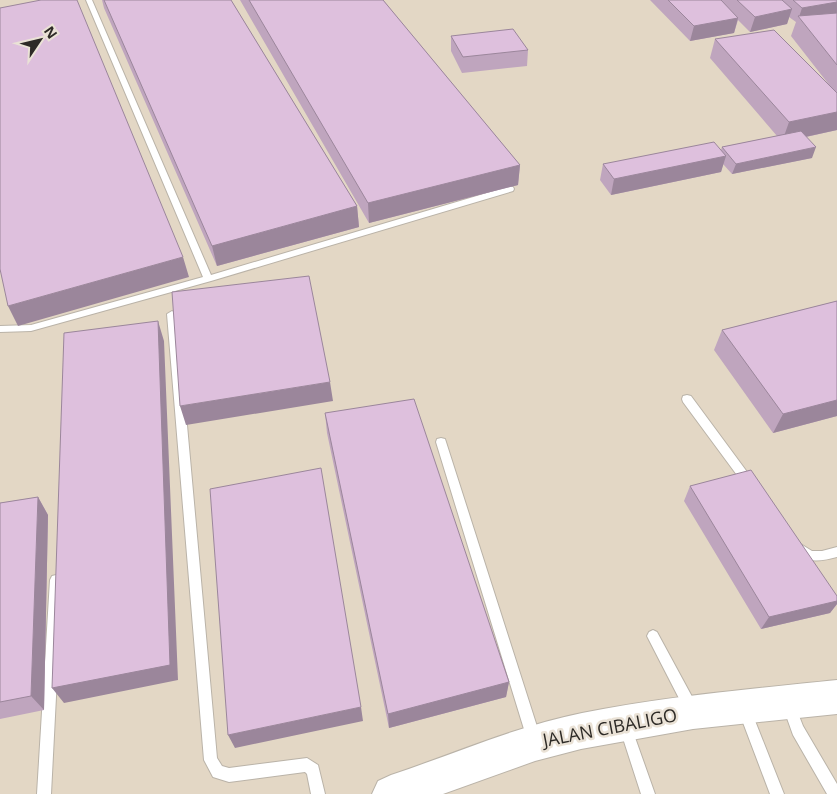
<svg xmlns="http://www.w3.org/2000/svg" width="837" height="794" font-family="'Open Sans',sans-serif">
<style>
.built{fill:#e3d7c5}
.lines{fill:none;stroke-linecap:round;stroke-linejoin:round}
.lane-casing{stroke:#bab3a8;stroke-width:2}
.secondary-casing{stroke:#bab3a8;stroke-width:2}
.lane{fill:#fff;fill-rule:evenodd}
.secondary{fill:#fff;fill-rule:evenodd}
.wall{fill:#bfa5be}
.shaded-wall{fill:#9b869b}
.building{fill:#dec0dd;stroke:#9b869b}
.labels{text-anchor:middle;stroke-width:5;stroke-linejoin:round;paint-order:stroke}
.near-street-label{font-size:18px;fill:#2d2a26;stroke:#eae2d6}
</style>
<rect width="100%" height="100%" fill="#eae2d6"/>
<path class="built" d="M0,0H837V794H0Z"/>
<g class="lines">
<defs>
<path id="lane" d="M86,0H92L211,275L507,187H513L514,189L513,191L211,281L31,331L0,332V326L31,325L203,277Z
M172,311L177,314L217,758L222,766L229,768L307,758L318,765L325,794H311L307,774L305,772L229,782L213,777L204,760L167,314Z
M687,395L691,396L753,480L754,483L753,486L749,487L745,486L683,402L682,399L683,396Z
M441,438L445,439L446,442L541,739L539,744L534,746L529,744L527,739L436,442L437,439Z
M799,543L812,551H822L837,547V557C822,561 802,565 793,548L795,544Z
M56,575L60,576L62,580L51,794H37L50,580L52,576Z
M653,630L657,632L696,704L697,708L696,712L691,714L686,712L649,640L647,636L649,632Z
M789,701L794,703L803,726L837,784V794H827L793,735L783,707L784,703Z
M745,706L750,708L784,794H770L739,712L740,708Z
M626,723L631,724L632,729L655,794H641L620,729L621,724Z"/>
<path id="secondary" d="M837,680V714L693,729L581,749L535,761L443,794H372L378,781L391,775C454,754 517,726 582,713C666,696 752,689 837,680Z"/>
</defs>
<use href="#lane" class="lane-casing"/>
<use href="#secondary" class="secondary-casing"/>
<use href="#lane" class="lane"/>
<use href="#secondary" class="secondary"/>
</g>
<path class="wall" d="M102,0H231L357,206L359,227L217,266L104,8Z
M240,0H383L520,165L518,185L369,223Z
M650,0H837V130L806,137L812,158L732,174L723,164L721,172L611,195L600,180L603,164L721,150L722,147L777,136L710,58L715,39L830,86L791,36L796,22L789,17L787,24L750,32L738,20L734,33L690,41Z
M451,36L528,50L527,66L462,73L451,51Z
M837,301V416L773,433L714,350L722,330Z
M325,413L509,682L506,697L389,728L327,433Z
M690,486L837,596V604L830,613L761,629L684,501Z
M38,497L48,515L44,710L0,719V503Z"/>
<path class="shaded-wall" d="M837,2V16L799,17L802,8Z
M792,9L787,24L750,32L755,17Z
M738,18L734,33L690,41L694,26Z
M837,112V130L782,142L789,122Z
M816,147L812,158L732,174L736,164Z
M726,156L721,172L611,195L614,179Z
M520,165L518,185L369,223L368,203Z
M357,206L359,227L217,266L212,246Z
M183,257L189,277L18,326L8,306Z
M158,321L164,341L178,680L64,703L52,688Z
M330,382L333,401L186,425L180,406Z
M837,400V416L773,433L783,414Z
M38,497L48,515L44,710L31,696Z
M837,601V604L830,613L761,629L769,617Z
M509,682L506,697L389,728L388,714Z
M361,707L363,721L235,748L228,735Z"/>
<path class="building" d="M41,0H77L183,257L8,306L0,269V8Z
M104,0H231L357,206L212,246Z
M249,0H383L520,165L368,203Z
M668,0H721L738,18L694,26Z
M737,0H782L792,9L755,17Z
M793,0H837V2L802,8Z
M837,13V65L798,16Z
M513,29L528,50L463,57L451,36Z
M774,30L837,93V112L789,122L715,39Z
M801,131L816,147L736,164L722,147Z
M714,142L726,156L614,179L603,164Z
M309,276L330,382L180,406L172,292Z
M837,301V400L783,414L722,330Z
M158,321L170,665L52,688L64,333Z
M414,399L509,682L388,714L325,413Z
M321,468L361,707L228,735L210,489Z
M751,470L837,596V601L769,617L690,486Z
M38,497L31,696L0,702V503Z"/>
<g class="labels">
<g class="near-street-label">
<text transform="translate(610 728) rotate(-11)" y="6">JALAN CIBALIGO</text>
</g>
</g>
<g transform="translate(40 40) rotate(55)" stroke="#eae2d6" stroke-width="4" paint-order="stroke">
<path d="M0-4L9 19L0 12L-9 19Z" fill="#2d2a26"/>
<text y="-8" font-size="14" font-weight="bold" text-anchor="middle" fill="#2d2a26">N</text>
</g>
</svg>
